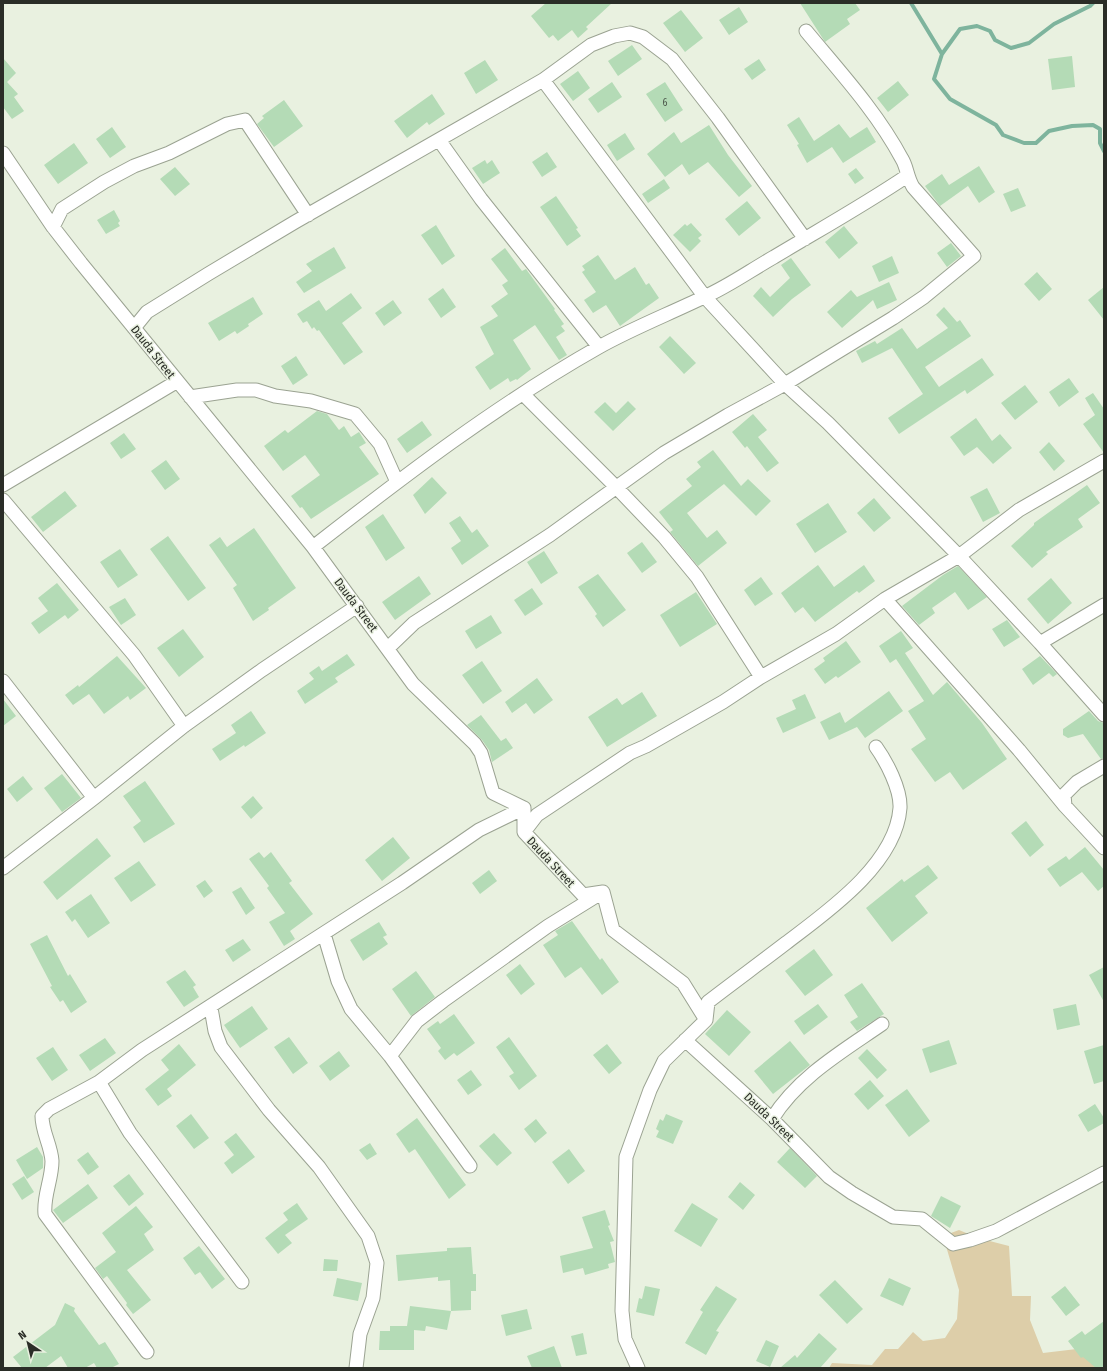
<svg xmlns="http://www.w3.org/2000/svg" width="1107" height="1371" font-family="'Fira Sans Condensed',sans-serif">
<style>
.green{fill:#ddcea9}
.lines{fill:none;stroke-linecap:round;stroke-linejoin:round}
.stream{stroke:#7eb49d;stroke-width:4}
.building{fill:#b4dbb6}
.minor-casing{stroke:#9ba392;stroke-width:15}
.minor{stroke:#fff;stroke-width:13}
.labels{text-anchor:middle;stroke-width:3;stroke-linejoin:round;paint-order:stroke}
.number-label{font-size:10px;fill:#4c584b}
.street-label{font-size:12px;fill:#2a2d27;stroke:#e9f1e0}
</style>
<rect width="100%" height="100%" fill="#e9f1e0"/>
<path class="green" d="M959,1230L978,1238L1009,1246L1012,1296H1031L1030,1320L1043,1353L1102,1346L1104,1368H829L832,1363L872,1365L885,1349H898L913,1332L923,1341L945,1338L957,1319L959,1290L943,1236Z"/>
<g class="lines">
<path class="stream" d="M911,3L942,54
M1093,3L1090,6L1054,24L1029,43L1011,48L995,40L990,31L977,26L960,29L942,54L934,79L950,99L996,125L1003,135L1024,143H1036L1049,131L1072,126L1093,125L1100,129V143L1104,151"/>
</g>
<path class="building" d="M546,3H612L586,27L588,29L578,38L572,30L558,41L553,35L549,38L531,16Z
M800,3H855L860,10L847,19L850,24L825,42Z
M739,7L748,22L729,35L719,20Z
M681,10L703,38L685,52L663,23Z
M632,45L642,59L618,76L608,61Z
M1072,56L1075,87L1052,90L1048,59Z
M3,58L16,73L7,82L18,94L14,97L24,111L12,119L3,107Z
M759,59L766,70L752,80L744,69Z
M485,60L498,80L476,94L464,73Z
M578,71L590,88L573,101L560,84Z
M898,81L909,95L888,112L877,98Z
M612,82L622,97L598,113L588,99Z
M665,82L683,110L665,122L646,94Z
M432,94L445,114L429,125L427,122L407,138L394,121Z
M284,100L303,126L274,147L257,124L264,118L262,116Z
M799,117L814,141L839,124L850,138L867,127L876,142L843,163L832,147L807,163L797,145L799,144L787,125Z
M709,125L728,155L752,186L739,197L708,162L689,175L682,164L665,177L647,154L674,132L681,143Z
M112,127L126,147L110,158L96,139Z
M625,133L635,149L617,161L607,145Z
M74,143L88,163L58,184L44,165Z
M547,152L557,167L542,177L532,162Z
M485,160L487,164L492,160L500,173L483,184L472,168Z
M979,166L995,192L979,203L968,186L940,206L925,186L942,174L949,185Z
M175,167L190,184L175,196L160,179Z
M856,168L864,178L855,184L848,174Z
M664,179L670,188L648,203L642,194Z
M1018,188L1026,206L1011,212L1003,194Z
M556,196L578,228L576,229L581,236L567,246L540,207Z
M747,201L761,218L739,236L725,219Z
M114,210L120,221L118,223L120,226L106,234L97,220Z
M691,223L702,235L698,238L701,241L690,252L673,235L685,224L687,226Z
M436,225L455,256L442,265L421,235Z
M844,226L858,243L839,259L825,242Z
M951,243L961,256L947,267L937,253Z
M334,247L346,268L304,293L296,282L312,271L306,264Z
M505,248L522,271L526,269L555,309L554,310L564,324L561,326L565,331L556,337L567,355L559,360L535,325L513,340L531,369L517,380L516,379L510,382L508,378L490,390L475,367L494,354L480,327L498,316L491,306L508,294L502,285L508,281L491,259Z
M598,255L615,280L635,267L646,285L649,283L659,298L620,326L606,305L593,313L584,300L596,292L582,272L585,270L582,266Z
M892,256L899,273L879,282L872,266Z
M791,258L811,285L792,299L773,317L753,296L761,287L770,297L790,278L781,265Z
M1037,272L1052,289L1039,301L1024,284Z
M889,282L897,300L877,309L873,300L842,328L827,312L851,290L857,297Z
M1104,287V320L1088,300Z
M443,288L456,307L441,318L428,299Z
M351,293L362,308L342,323L363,352L344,365L319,330L317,331L314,327L312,329L307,321L303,323L297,314L319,300L326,311Z
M253,297L263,314L248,324L249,326L237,334L235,331L219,341L208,323Z
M393,300L402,313L384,326L375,313Z
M944,307L957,322L960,320L971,336L925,367L939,387L982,358L994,375L967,394L965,390L899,434L888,418L923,394L892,348L862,363L856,351L875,341L877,344L902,328L917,349L948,328L936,315Z
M670,336L696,363L684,374L659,347Z
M296,356L308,375L293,385L281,366Z
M1069,378L1079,392L1059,407L1049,392Z
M1025,385L1038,402L1015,420L1001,403Z
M1093,393L1104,409V453L1083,424L1095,415L1085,398Z
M628,401L636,409L613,431L594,412L605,402L616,413Z
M317,411L327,414L339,430L344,426L351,437L359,432L366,443L359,447L379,474L311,519L302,507L300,508L291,496L320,475L305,455L283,471L264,446L285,430L288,433Z
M753,414L767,430L758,437L779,463L767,472L747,446L745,448L732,432Z
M976,418L992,441L1000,434L1012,448L993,464L977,447L964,456L950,437Z
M422,421L432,435L407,453L397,439Z
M124,433L136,449L121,459L110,443Z
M1049,442L1065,461L1054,471L1039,452Z
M713,450L741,486L748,479L771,501L756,516L724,484L687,513L707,538L717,530L727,543L698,566L670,532L673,530L659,512L692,486L686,479L701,467L697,462Z
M166,460L180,479L165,490L151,471Z
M432,477L447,493L425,514L413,495Z
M1087,485L1100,503L1078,519L1083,527L1046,552L1048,554L1032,568L1011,546L1034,525V523Z
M987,488L1000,513L983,522L970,497Z
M65,491L77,506L43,532L31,517Z
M874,498L891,518L874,532L857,513Z
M828,503L847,532L815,553L796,524Z
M383,514L405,548L386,561L365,527Z
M460,516L472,533L477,529L489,546L462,565L451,548L461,541L449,523Z
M254,528L296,588L268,608L269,610L253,621L233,588L237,585L209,545L220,537L227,547Z
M168,536L206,588L188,601L150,549Z
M642,542L657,562L642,573L627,553Z
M120,549L138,575L118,588L100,562Z
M544,551L558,573L541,584L527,562Z
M818,565L834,587L864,565L875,581L859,593L857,591L815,622L803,607L795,613L781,593Z
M958,566L987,597L968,610L955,592L932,608L935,613L919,625L902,606L943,575Z
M598,574L626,610L603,627L595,616L597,614L578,587Z
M419,576L431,594L395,620L382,602Z
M761,577L773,594L755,606L744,590Z
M1051,578L1072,603L1048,624L1027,599Z
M57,583L79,610L68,619L65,615L39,634L31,623L48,611L38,598Z
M532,588L543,604L525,616L514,600Z
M696,592L717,624L680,647L660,615Z
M125,598L136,615L121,625L109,607Z
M491,615L502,633L476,649L465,631Z
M1007,620L1020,637L1004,647L992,629Z
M183,629L204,657L179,677L157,648Z
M901,631L913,648L905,653L933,695L947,682L982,723L1007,759L963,790L950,772L935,782L911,749L926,739L908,711L924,701L896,659L890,663L879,646Z
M846,641L861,662L838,678L836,676L825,684L814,669L825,661L823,658Z
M347,654L355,665L335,678L338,682L305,704L297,691L314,679L309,673L319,666L322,671Z
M117,656L146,688L130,700L128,696L104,714L89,694L73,705L65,695L78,685L79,687Z
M1040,656L1057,674L1053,677L1049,673L1033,685L1022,669Z
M482,661L502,691L483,704L462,675Z
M537,678L553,700L534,714L526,703L512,713L505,702Z
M889,691L903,711L865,738L857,727L829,740L820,722L840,712L845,723Z
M642,692L657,716L607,747L588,717L617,698L622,705Z
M805,694L816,718L783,733L776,718L796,709L792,700Z
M3,699L16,716L3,726Z
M251,711L266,733L245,747L244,745L220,761L212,749L236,733L231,725Z
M1089,711L1098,721L1104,723V758L1101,759L1083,734L1068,738L1063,735V729Z
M481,715L501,741L506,738L513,748L492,762L489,750L482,740L467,725Z
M62,774L81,798L62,812L44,788Z
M23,776L33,789L17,802L7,789Z
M145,781L175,824L144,843L133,827L141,821L123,796Z
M253,796L263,808L251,819L241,807Z
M1026,821L1044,845L1030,857L1011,833Z
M393,837L410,858L382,881L365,860Z
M97,838L111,856L57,900L43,882Z
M1085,847L1104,870V886L1098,891L1082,872L1060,887L1047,869L1066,856L1069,860Z
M259,852L264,858L271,852L292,881L289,883L313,914L290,931L295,939L284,946L269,922L285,913L267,888L269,886L249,859Z
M139,861L156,885L131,902L114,878Z
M928,865L938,878L915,896L928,913L892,942L866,908L902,879L904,882Z
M489,870L497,881L480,894L472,883Z
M205,880L213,891L204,898L196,886Z
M241,887L255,908L246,915L232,892Z
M91,894L110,923L88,938L75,919L72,922L65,912Z
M572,921L600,960L602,958L619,982L602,995L581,967L565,978L543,945L558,935L555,931Z
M379,922L387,935L383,937L388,944L363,961L350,940Z
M47,935L68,976L70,974L87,1002L71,1013L63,1000L60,1002L50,987L52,986L30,944Z
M243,939L251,950L233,962L225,950Z
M814,949L833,975L805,996L785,971Z
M520,964L535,984L521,995L506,975Z
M1104,967V1002L1089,975Z
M185,970L196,985L193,987L199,997L184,1007L166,982Z
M416,971L435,997L411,1016L392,989Z
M862,983L884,1014L857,1031L850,1022L858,1017L844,995Z
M818,1004L828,1017L804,1035L794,1021Z
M1076,1004L1080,1025L1057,1030L1053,1009Z
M252,1006L268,1029L240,1048L224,1025Z
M727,1010L751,1032L729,1056L705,1034Z
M454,1014L475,1043L457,1056L454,1053L445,1060L438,1051L441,1048L427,1029L438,1021L440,1024Z
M289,1037L308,1063L293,1074L274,1047Z
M509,1037L537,1076L519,1090L509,1076L514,1073L496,1047Z
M105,1038L116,1053L90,1071L79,1055Z
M949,1040L957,1064L930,1073L922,1049Z
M790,1041L810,1065L773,1094L754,1071Z
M179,1044L196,1065L167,1089L172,1096L158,1106L145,1089L169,1070L161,1060Z
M607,1044L622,1063L609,1074L593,1055Z
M1104,1045V1081L1094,1084L1084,1051Z
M53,1047L68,1070L52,1081L36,1058Z
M867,1049L887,1070L877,1079L858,1058Z
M339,1051L350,1066L330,1081L319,1066Z
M471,1070L482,1085L468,1095L457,1080Z
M870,1080L884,1096L868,1110L854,1094Z
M907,1089L930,1121L909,1137L885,1105Z
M1095,1104L1104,1118V1123L1088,1132L1078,1115Z
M191,1114L209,1138L194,1149L176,1126Z
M666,1114L683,1121L673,1144L656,1137L659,1131L656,1129L660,1119L663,1121Z
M417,1118L466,1185L449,1199L415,1149L409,1153L396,1134Z
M536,1119L547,1133L535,1143L524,1129Z
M236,1133L255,1157L232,1174L224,1163L234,1155L224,1142Z
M494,1133L512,1153L497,1166L479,1146Z
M370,1143L377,1154L367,1160L359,1150Z
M37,1147L43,1157V1168L27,1179L16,1160Z
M790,1148L817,1176L805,1188L777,1162Z
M569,1149L585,1171L568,1184L552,1162Z
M88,1152L99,1167L88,1175L77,1160Z
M129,1174L144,1194L129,1206L113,1186Z
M24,1176L34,1192L22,1200L12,1184Z
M740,1182L755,1195L743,1210L728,1197Z
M88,1184L98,1198L63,1223L53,1210Z
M941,1196L961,1206L950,1228L931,1216Z
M297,1203L308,1219L285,1235L292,1243L278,1254L265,1238L288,1220L283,1213Z
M692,1203L718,1219L701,1247L674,1231Z
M136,1206L153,1227L144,1234L154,1250L127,1270L151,1300L133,1314L126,1305L127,1303L107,1276L103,1279L95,1268L116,1252L102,1233Z
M605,1210L610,1225L608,1226L614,1241L610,1242L615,1262L608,1264L609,1268L585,1275L583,1268L563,1273L560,1256L593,1248L582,1217Z
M199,1246L225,1279L212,1289L200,1272L195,1275L183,1258Z
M471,1247L473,1274H476V1291H471V1310L451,1311L450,1280L438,1281V1277L398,1281L396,1255L447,1251V1248Z
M324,1259L338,1260L337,1271H323Z
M337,1278L362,1283L358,1301L333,1296Z
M889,1278L911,1288L903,1306L880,1296Z
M835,1280L863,1309L847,1324L819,1295Z
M645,1286L660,1289L654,1316L636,1312L639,1298L642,1299Z
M716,1286L737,1299L716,1331L719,1332L706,1355L685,1343L703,1312L700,1310Z
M1065,1286L1080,1305L1066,1316L1051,1297Z
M65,1303L75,1308L74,1311L99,1345L105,1342L119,1364L111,1368H97L94,1363L85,1368H68L61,1356L45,1368H22L13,1357L55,1325Z
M410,1306L451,1311L447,1330L426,1326L425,1331L414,1330V1350H379L380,1331H390V1326H407Z
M527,1309L532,1329L506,1336L501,1315Z
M1104,1321V1368H1096L1083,1357L1081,1358L1068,1341L1082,1331L1085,1335Z
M583,1333L587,1354L576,1356L571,1336Z
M819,1333L837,1349L820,1368H780L795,1355L797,1358Z
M766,1340L779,1346L770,1367L756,1361Z
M554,1346L562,1368H532L527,1356Z"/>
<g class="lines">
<defs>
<path id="minor" d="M543,80L705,297L785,384L828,423L959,556L1040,643L1104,715
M439,140L481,199L599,347
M3,153L53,227L81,263L313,547L413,684L475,744L481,753L493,793L524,808V832L583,895L603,892L613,930L683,983L706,1020
M53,227L62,209L104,182L134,166L169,153L227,124L245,120L308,215
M134,328L147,312L208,274L295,222L543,80L591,45L614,36L630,33L643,37L672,59L718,118L805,239
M523,394L616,487L664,537L697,577L761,677
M190,397L237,390H256L275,396L311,401L355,414L380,444L397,482
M3,485L176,382
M3,500L134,655L184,726
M313,547C404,476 498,404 599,347C633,328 669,314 704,297C729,286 751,270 774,257C819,230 864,205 907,176
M885,599L1019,750L1065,806L1104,848
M1040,643L1104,605
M388,648L414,623L550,535L664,453L728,415L785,384L893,318L924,297L974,256L913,187C907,177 907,167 902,159C877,112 840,72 806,31
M3,681L94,798
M1065,806L1064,795L1077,782L1104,766
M524,832L537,815L630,753L646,746L723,702L761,677L836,634L885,599L959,556L1019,510L1104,461
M3,868L94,798L184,726L262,670L357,606
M324,934L338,981L351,1009L390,1056L470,1166
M211,1008L215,1031L221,1047L269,1110L319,1167L368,1236L377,1263L373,1298L360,1334L356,1368
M685,1040L772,1119L829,1177L852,1193L893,1217L922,1219L953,1244L970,1240L996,1231L1104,1173
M390,1056L417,1021L443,1001L548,926L598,895
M99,1082L130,1133L242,1282
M772,1119C798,1077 843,1051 882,1024
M147,1352L45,1214C43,1196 52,1180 52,1161C51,1145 42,1132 42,1116L49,1109L99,1082L142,1050L402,883L479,830L524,808
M638,1368L625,1339L622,1311L626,1157L650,1090L664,1061L706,1020L708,1002C734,982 760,963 786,943C827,912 896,864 900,808C901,789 886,761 876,747"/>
</defs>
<use href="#minor" class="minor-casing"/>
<use href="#minor" class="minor"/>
</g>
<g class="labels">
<g class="number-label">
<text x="665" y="106">6</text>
</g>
<g class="street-label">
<text transform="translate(153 352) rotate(52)" y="4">Dauda Street</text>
<text transform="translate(356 605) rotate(53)" y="4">Dauda Street</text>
<text transform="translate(551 862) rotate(47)" y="4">Dauda Street</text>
<text transform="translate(769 1117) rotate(44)" y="4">Dauda Street</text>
</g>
</g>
<rect width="1107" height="1371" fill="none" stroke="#2a2d27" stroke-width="8"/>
<g transform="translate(28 1343) rotate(325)" stroke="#e9f1e0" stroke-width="3" paint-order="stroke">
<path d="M0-3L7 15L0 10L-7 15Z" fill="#2a2d27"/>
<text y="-6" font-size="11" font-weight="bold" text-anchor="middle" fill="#2a2d27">N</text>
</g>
</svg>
